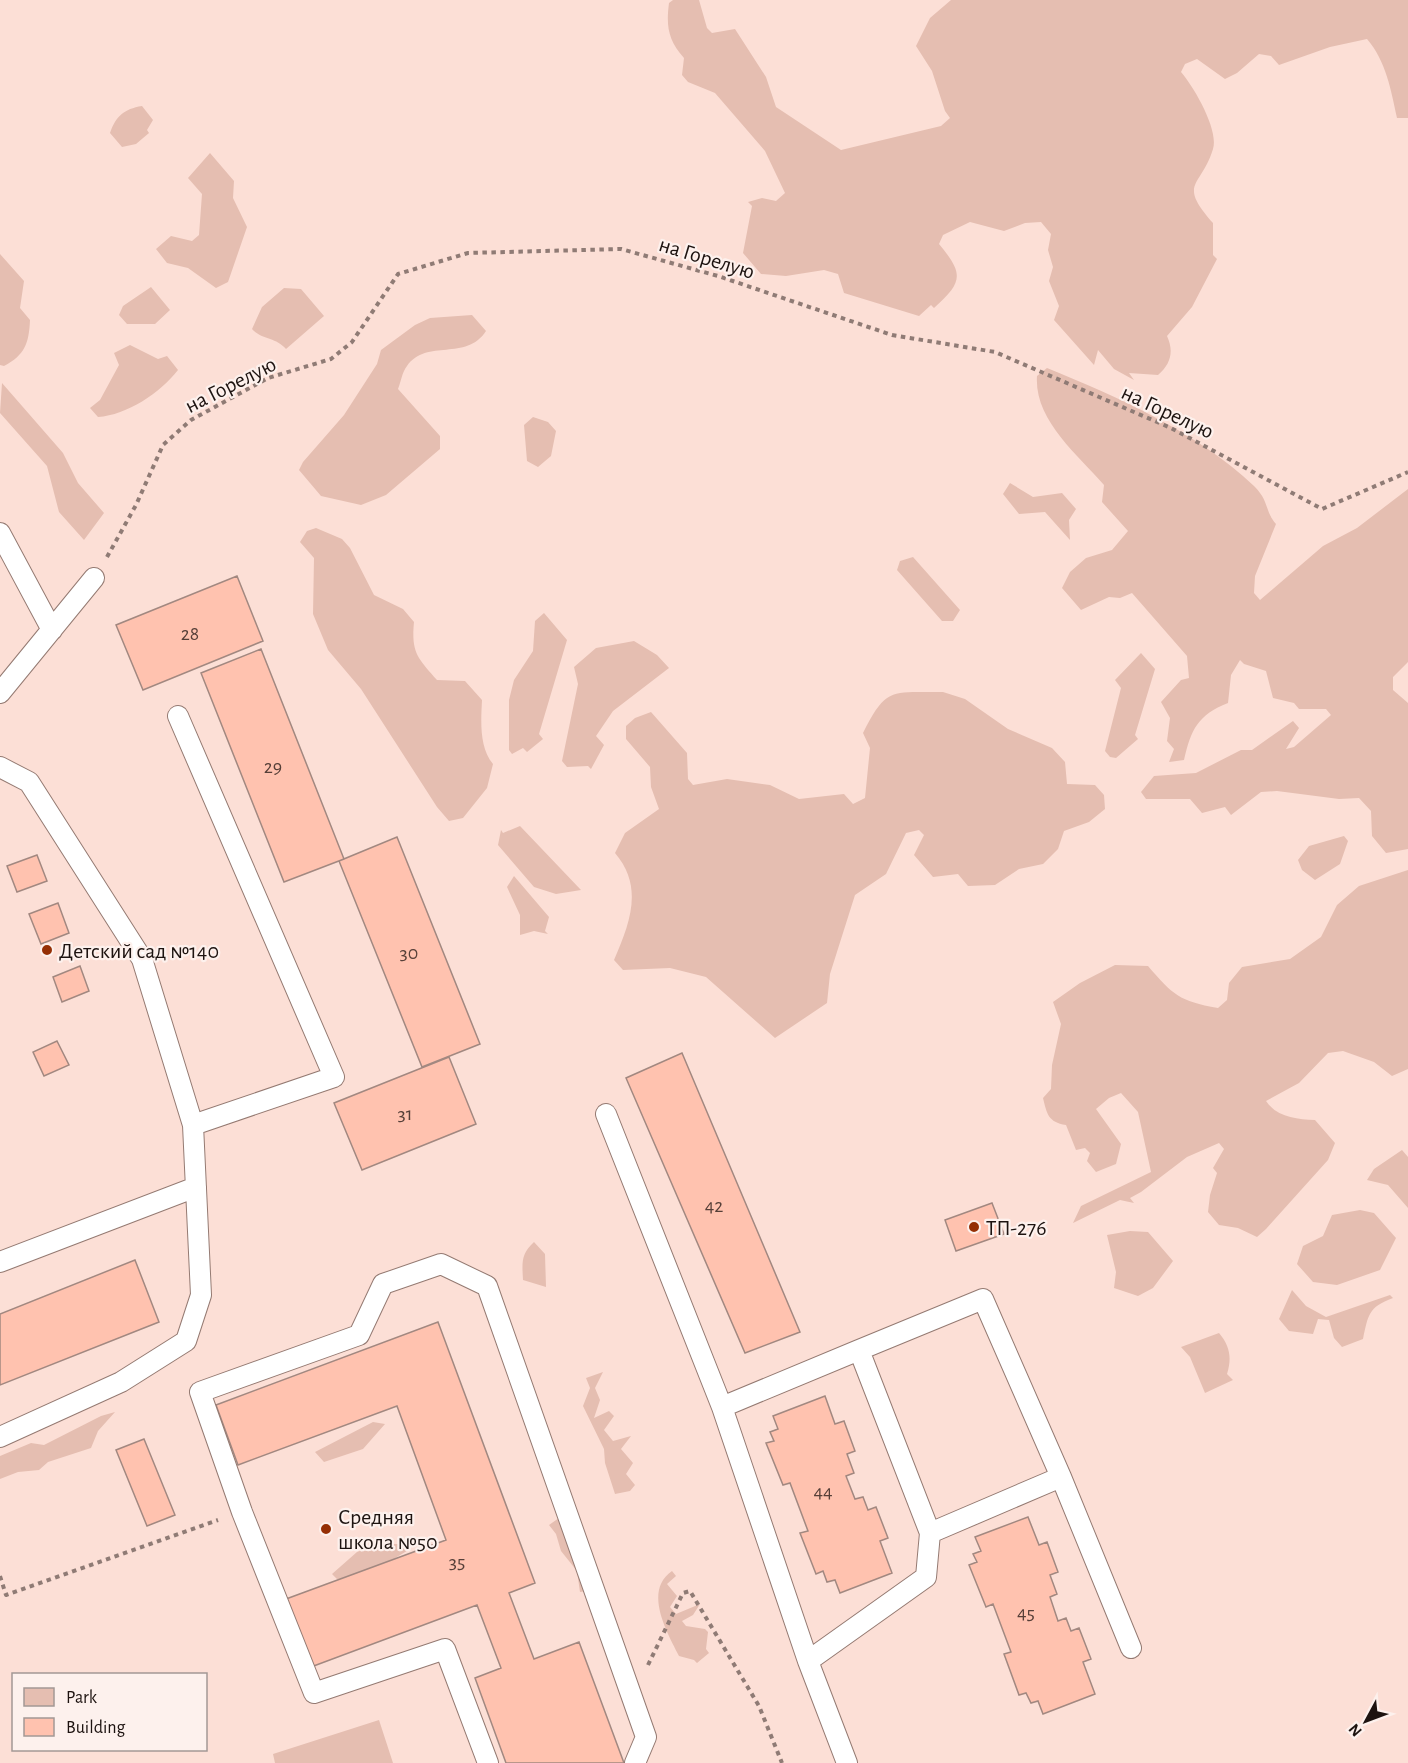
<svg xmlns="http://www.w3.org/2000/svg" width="1408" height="1763" font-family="'Alegreya Sans',sans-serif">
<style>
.green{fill:#e5beb1}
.building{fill:#ffc2af;stroke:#a28880;stroke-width:1.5}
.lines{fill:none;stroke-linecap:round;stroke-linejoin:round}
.service-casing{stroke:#947a72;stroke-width:22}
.path{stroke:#8f7b75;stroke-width:4;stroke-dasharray:4.5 4.5;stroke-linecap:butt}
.service{stroke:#fff;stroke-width:20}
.poi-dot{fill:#952f05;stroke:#fdf1ed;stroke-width:2}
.labels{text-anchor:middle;stroke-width:4.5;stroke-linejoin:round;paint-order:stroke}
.number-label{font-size:20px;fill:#563f38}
.street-label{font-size:22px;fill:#1d1310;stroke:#fdf1ed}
.poi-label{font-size:22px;fill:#1d1310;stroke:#fdf1ed;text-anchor:start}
</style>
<rect width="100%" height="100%" fill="#fcdfd6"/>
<path class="green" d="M673,0H699L707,28L712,33L735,29L766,77L776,107L841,150L941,126L950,118L945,111L932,71L916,46L930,18L951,0H1408V118H1397C1391,90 1386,61 1367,39L1330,47L1279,65L1271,56L1259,54L1237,73L1225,79L1197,59L1185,64L1181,72C1194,87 1219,130 1213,149C1201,188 1177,182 1213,223V255L1217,259L1192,307L1167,336C1174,351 1171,364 1158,375L1129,373L1134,380L1114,369L1098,350L1094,365L1054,320L1059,306L1049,281L1053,267L1048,250L1051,234L1041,222L1025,223L1004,231L970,222L943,235L939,244C964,274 963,282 934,308L931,305L919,316L844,293L838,274L824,270L786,276L761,274L743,253L752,206L748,202L762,198L776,201L785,193L765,151L715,93L688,82L682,75L684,58C668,40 666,26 669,3Z
M142,106L153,120L147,130L149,133L136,144L122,147L110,133C116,116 124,109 142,106Z
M210,153L234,181L233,198L247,227L228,282L216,288L188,268L167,263L156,249L171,236L192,241L199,235L202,194L188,178Z
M0,254L24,281L20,308L30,320C29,343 25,355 4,366L0,365Z
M151,287L170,310L155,324H127L119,315L123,306Z
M284,288L301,289L324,316L286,349C276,337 262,340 252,329L262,307Z
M472,315L486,331C466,362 427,338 407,366C402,372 401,382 398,389L440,436V449L386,495L361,505L321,496L299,470L303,462L344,415L377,364L381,350L415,325L430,318Z
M130,345L158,359L167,356L178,370C160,393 127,415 98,417L90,408L100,400L119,365L114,353Z
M1047,368C1118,397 1197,432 1254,486C1270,502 1264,510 1276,524L1255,576L1254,593L1260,600L1323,546L1357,528L1408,489V662L1393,677V690L1408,703V849L1386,853L1372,836L1371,811L1359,798L1339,799L1277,791L1261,792L1231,815L1225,807L1202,813L1190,799H1146L1141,792L1154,776L1196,773L1241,750H1252L1293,721L1299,728L1286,749L1294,747L1331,715L1326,709H1299L1294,703L1273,698L1266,671L1244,664L1240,660L1231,675L1228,703C1198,715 1191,729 1184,760L1169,762L1174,749L1167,741L1170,718L1161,702L1181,680L1189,678L1187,656L1132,593L1120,598L1109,597L1081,610L1062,588L1070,572L1086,558L1112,550L1128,531L1102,502L1104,485C1077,454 1034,420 1037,376Z
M2,383L63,453L78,483L104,513L84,540L59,512L47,466L0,413Z
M533,417L548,422L556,431L551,456L538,467L527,461L524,425Z
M1010,483L1033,497L1062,493L1076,509L1069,520L1070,540L1045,512L1019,514L1003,494Z
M316,528L342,539L350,548L374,595L403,609L414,622C411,653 418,658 437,680L465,681L482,700C481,721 479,747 493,764L487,788L463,818L449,821L437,807L361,689L328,650L313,614L314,558L300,542L307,531Z
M913,557L960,610L953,621H942L897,570L900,561Z
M544,613L567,640L539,734L543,739L527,752L523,748L512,754L509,750V700L514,680L533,651L535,621Z
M634,641L657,655L669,668L613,711L596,736L604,745L591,769L588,766L567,767L562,761L578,684L574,667L596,648Z
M1141,653L1155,669L1135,735L1138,739L1116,758L1110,757L1105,751L1121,688L1115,680Z
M943,692L965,699L1008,729L1052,748L1065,762L1067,784L1095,785L1104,795L1105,809L1089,822L1064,831L1058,849L1043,864L1019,869L995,885L968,886L958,874L933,877L914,855L924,835L919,830L906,833L886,874L855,895L830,974L827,1003L775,1038L706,977L670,968L623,970L614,960C630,923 644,887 615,853L625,833L659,809L651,787L650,767L626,739V726L635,718L651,712L687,753L688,779L693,785L727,779L770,785L799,799L844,794L853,804L865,798L870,748L863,733C887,685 893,693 943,692Z
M520,826L581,890L556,894L534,887L498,845L501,830L503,833Z
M1344,836L1348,841L1340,864L1315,880L1302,870L1298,860L1309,846Z
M1408,870V1069L1392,1076L1374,1062L1343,1051L1328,1053L1299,1083L1266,1101C1277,1117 1296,1119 1315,1120L1335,1143L1328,1160L1266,1229L1257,1237L1238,1228L1219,1225L1208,1212L1210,1195L1217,1173L1213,1168L1224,1149L1219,1143L1187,1157L1141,1192L1130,1198L1134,1203L1120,1200L1073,1223L1081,1206L1151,1172L1138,1112L1121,1093L1109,1098L1096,1109L1121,1144L1116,1164L1096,1172L1087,1161L1090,1153L1085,1148L1076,1150L1066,1125C1048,1122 1047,1114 1043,1098L1051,1089L1052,1065L1061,1024L1053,1002L1080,983L1115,965L1148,966C1173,995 1179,1001 1218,1008L1227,1000L1229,983L1242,967L1290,959L1321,937L1337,905L1359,886Z
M514,876L549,917L545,931L548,934L534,931L520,935V915L507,887Z
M1402,1150L1408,1157V1208L1388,1185L1367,1180L1374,1169Z
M1360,1210L1374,1213L1396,1238L1380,1270L1337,1285L1313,1282L1297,1264L1303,1246L1323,1236L1332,1215Z
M1130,1231L1148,1232L1173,1261L1153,1288L1138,1296L1114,1288L1116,1272L1107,1235Z
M534,1242L545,1254L546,1287L523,1280C522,1262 521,1254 534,1242Z
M1292,1290L1306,1306L1326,1317L1390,1295L1393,1298C1368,1307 1368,1316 1363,1339L1342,1347L1334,1338L1329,1320L1318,1319L1313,1334L1289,1331L1279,1319Z
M1219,1333C1230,1346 1232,1358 1227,1374L1233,1380L1205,1393L1190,1357L1181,1347Z
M603,1372L595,1388L600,1400L594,1418L609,1411L614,1416L604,1430L613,1441L631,1436L621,1449L633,1463L626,1474L635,1485L630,1491L615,1494L605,1463L604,1449L583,1406L590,1388L586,1378Z
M115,1412L98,1431L91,1448L48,1462L39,1470L18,1472L0,1479V1456L31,1443L44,1445L101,1416Z
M373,1422L385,1424L363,1449L324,1462L315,1452Z
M566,1513L594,1590L580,1592L577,1571L561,1551L556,1534L549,1525Z
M378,1544H405L410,1549L392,1560L343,1580L337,1579L332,1574L357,1552Z
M672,1571L676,1576L667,1584L677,1596L670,1607L676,1614L700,1604L693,1615L682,1621L686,1626L705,1629L708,1632L706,1649L709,1653L697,1663L694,1660L679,1656C667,1632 643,1591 672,1571Z
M379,1720L393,1763H275L273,1754Z"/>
<path class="building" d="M237,576L263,641L143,690L116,625Z
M261,649L344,859L284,882L201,673Z
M397,837L480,1044L422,1067L339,861Z
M37,855L47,881L17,892L7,866Z
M58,903L69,933L41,944L29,914Z
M80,966L89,991L62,1002L53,977Z
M57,1041L69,1065L44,1076L33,1052Z
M682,1053L800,1332L745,1353L626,1078Z
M449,1057L476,1124L362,1170L334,1103Z
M992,1203L1004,1234L956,1251L945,1220Z
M135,1260L159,1322L0,1385V1314Z
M438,1322L535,1583L509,1593L534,1659L579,1642L624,1763H506L475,1678L501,1668L477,1605L311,1667L286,1599L446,1540L397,1406L238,1465L216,1405Z
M825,1396L835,1424L844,1421L855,1451L847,1454L854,1473L846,1476L855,1499L863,1497L868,1510L876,1507L888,1538L880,1541L892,1573L840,1593L835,1580L827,1582L823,1571L816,1574L800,1533L808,1531L790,1483L783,1485L766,1443L774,1441L770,1432L778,1429L773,1416Z
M144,1439L175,1515L147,1526L116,1450Z
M1028,1517L1039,1545L1047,1542L1058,1572L1050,1575L1057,1594L1050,1597L1058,1621L1066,1618L1071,1631L1079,1628L1091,1659L1083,1662L1095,1694L1043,1714L1038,1701L1031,1703L1026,1693L1019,1695L1004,1654L1011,1652L993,1604L986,1607L969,1565L977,1562L973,1554L981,1551L975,1537Z"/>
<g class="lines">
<defs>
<path id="service" d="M0,533L52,630
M0,693L94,578
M178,716L334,1077L193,1125
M0,767L29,782L142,959L193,1125L201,1295L186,1341L121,1382L0,1437
M606,1114L722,1407L808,1661L847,1763
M0,1262L196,1187
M859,1350L983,1299L1061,1477
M722,1407L859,1350L930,1533
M808,1661L926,1577L930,1533L1061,1477L1131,1648
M488,1763L445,1649L314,1693L242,1512L200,1392L359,1335L383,1284L441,1264L487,1286L646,1737L635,1763"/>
</defs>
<use href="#service" class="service-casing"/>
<path class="path" d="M107,557L136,505L163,445L191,420L268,378L331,359L352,342L398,274L468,253L621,249L718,276L892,335L995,352L1171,428L1322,509L1408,472
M0,1576L6,1595L218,1520
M648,1665L683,1593L690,1591L759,1706L782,1763"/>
<use href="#service" class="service"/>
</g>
<g class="poi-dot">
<circle cx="47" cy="950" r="6"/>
<circle cx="974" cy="1227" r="6"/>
<circle cx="326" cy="1529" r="6"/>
</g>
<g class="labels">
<g class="number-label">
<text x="190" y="640">28</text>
<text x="273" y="773">29</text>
<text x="409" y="959">30</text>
<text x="405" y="1120">31</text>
<text x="714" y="1212">42</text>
<text x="823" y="1498">44</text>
<text x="457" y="1568">35</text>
<text x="1026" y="1619">45</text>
</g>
<g class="street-label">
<text transform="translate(707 257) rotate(17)" y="8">на Горелую</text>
<text transform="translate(230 384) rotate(-27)" y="8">на Горелую</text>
<text transform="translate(1168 411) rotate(25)" y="8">на Горелую</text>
</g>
<g class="poi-label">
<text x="59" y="958">Детский сад №140</text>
<text x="986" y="1235">ТП-276</text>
<text x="338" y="1524">Средняя<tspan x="338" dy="25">школа №50</tspan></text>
</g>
</g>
<rect x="12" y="1673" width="195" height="78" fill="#fdf1ed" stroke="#a39895" stroke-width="1.5"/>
<rect x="24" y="1688" width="30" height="18" fill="#e5beb1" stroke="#a39895" stroke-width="1.5"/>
<text x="66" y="1703" font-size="18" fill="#1d1310">Park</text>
<rect x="24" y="1718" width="30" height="18" fill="#ffc2af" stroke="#a39895" stroke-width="1.5"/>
<text x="66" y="1733" font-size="18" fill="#1d1310">Building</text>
<g transform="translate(1366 1721) rotate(229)" stroke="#fdf1ed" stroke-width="4.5" paint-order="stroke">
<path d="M0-4.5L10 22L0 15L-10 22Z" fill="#1d1310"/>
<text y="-9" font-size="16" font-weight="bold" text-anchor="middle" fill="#1d1310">N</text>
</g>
</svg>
